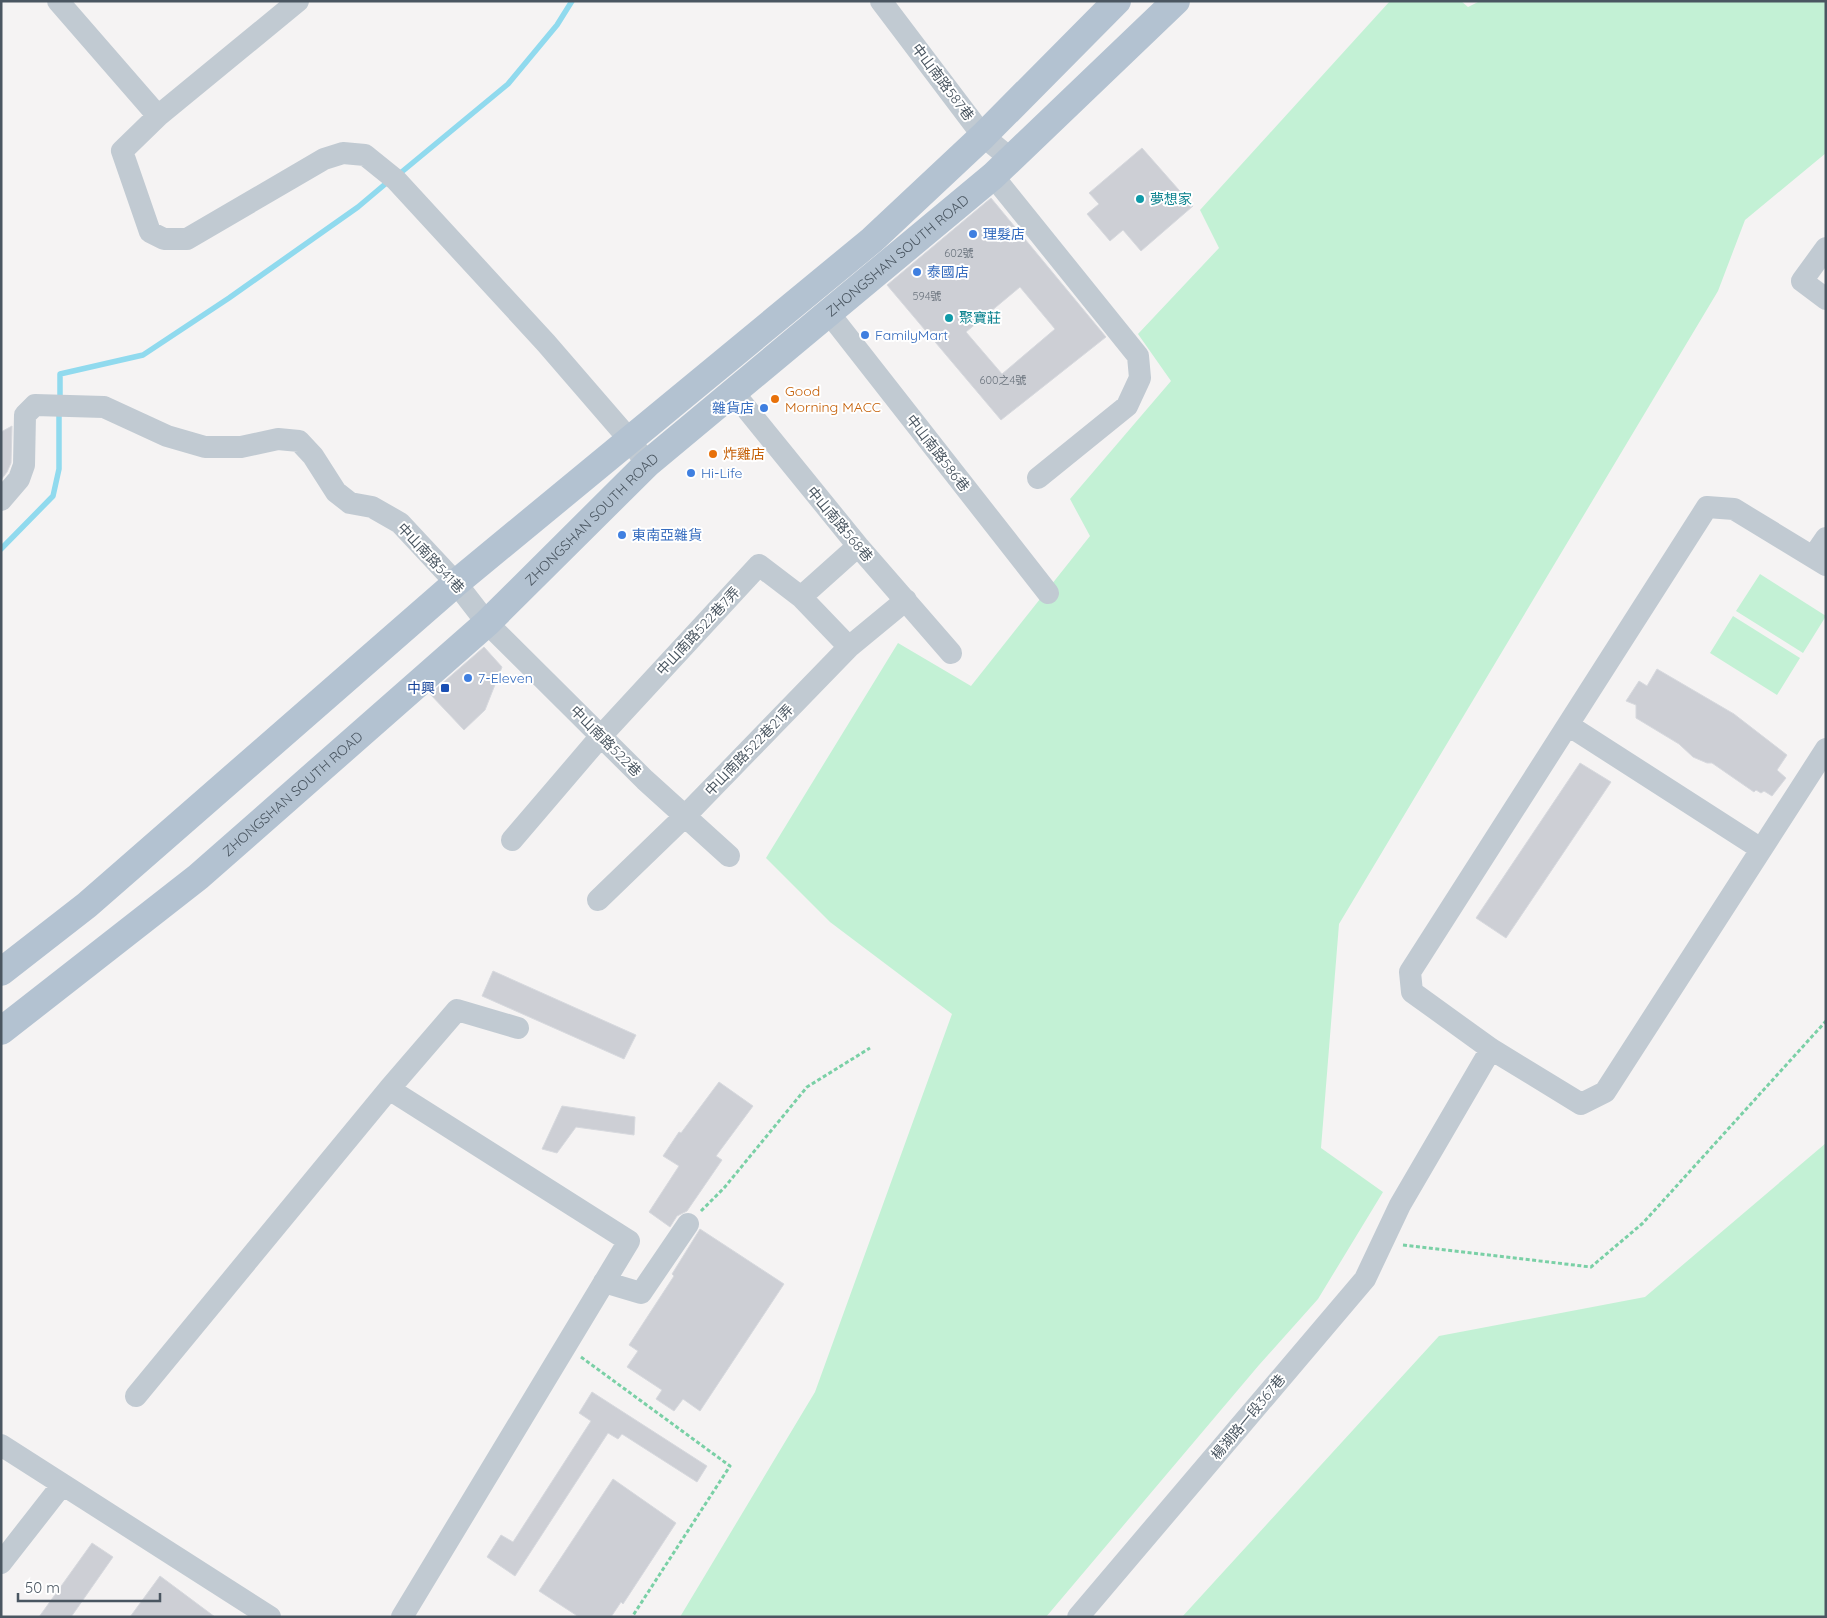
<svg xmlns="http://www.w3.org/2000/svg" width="1827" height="1618" font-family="Quicksand,'Noto Sans TC',sans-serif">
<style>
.green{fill:#c3f1d5}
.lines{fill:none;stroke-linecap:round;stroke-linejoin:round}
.stream{stroke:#90daee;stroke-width:5.5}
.building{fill:#cdcfd5;stroke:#d7d9de;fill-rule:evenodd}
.path{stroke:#7ad0a6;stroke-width:3;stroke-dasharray:4 2.5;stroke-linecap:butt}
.minor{stroke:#c1cad2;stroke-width:22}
.major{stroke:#b3c2d1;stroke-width:28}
.culture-dot{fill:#0f9aa8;stroke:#fff;stroke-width:2}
.shop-dot{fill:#3f7fe0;stroke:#fff;stroke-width:2}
.food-dot{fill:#e8710a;stroke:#fff;stroke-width:2}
.transit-dot{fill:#1a4fb4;stroke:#fff;stroke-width:2}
.labels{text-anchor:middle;stroke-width:4;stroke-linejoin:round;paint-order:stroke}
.number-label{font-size:11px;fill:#6b747e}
.street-label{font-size:14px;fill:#4a5661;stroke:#fff}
.culture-label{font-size:14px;fill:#0d838f;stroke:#fff;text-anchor:start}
.shop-label{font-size:14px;fill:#366cbe;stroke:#fff;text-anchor:start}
.food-label{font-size:14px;fill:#c56008;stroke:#fff;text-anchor:start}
.transit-label{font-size:14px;fill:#164399;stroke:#fff;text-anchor:end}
</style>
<rect width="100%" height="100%" fill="#f5f3f3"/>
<path class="green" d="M1390,1H1461L1468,7L1480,1H1826V153L1745,220L1718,291L1339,924L1321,1148L1383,1192L1318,1299L1259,1365L1046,1617H680L815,1392L952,1014L830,922L766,858L898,643L971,686L1090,536L1070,499L1171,381L1138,334L1219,248L1200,210Z
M1760,574L1826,616L1803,653L1736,611Z
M1733,616L1800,658L1777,695L1710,653Z
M1826,1143V1617H1182L1439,1336L1645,1297Z"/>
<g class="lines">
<path class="stream" d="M398,175L508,84L557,25L572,1
M60,402V374L143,355L229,298L358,207L390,180
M1,549L53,496L59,469V411"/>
</g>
<path class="building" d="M1142,148L1193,206L1141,251L1123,230L1110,241L1087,214L1099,204L1089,193Z
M991,198L1106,337L1001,420L887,285ZM1020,287L1055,329L1002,374L966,332Z
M12,426L11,463L7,472L1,480V432Z
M484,647L502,667L485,710L464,730L430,694Z
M1657,669L1734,714L1787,755L1777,770L1786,778L1772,796L1764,791L1761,793L1756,790L1754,792L1712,763H1707L1693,757L1679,744L1636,718V705L1626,701L1639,681L1647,686Z
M1580,763L1611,782L1506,938L1476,918Z
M493,971L636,1035L624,1059L482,996Z
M719,1082L753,1106L716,1156L722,1160L687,1211L677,1216L670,1227L649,1212L679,1166L663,1156L679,1132L681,1133Z
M562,1106L635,1117L634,1135L576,1127L557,1153L542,1149Z
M700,1229L784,1284L700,1411L683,1399L674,1411L656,1399L662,1390L627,1367L638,1351L629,1345L674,1276L672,1274Z
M592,1392L707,1466L697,1482L622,1434L618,1439L608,1433L515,1576L487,1557L501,1535L513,1542L591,1421L579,1413Z
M613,1479L676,1523L623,1604L621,1602L611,1617H579L539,1591Z
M92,1543L113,1557L71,1617H39Z
M160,1576L215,1617H130Z"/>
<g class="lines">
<path class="path" d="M701,1211L724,1188L807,1087L870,1048
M1403,1245L1591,1267L1643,1223L1826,1021
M581,1357L730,1466L632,1617"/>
<path class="minor" d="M58,1L158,116
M298,1L158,116L122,151L150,232L164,239H187L324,159L343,153L365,155L396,180L546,343L629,439L647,464
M881,1L983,136L1011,159
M993,176L1138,356L1140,378L1127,406L1038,478
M1826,248L1802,281L1826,299
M828,312L1048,593
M733,392L858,546L951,653
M1,500L19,479L24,465L25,415L35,405L104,407L167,436L205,447H241L278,439L299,441L313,456L336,492L350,503L372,507L400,523L456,583L487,623L645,780L729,856
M1813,557L1826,538
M1826,565L1734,509L1707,507L1410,972L1412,992L1491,1049L1581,1104L1605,1092L1826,749
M801,597L858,546
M849,647L906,600
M1568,725L1761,849
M512,840L601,736L759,565L801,597L849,647L685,816L598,900
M604,1282L641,1293L688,1224
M136,1396L389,1089
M1,1445L270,1617
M1,1563L62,1485
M402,1617L629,1241L389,1089L457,1010L518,1028
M1078,1617L1365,1279L1400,1205L1491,1049"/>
<g class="major">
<path d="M1,972L87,905L456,583L872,240L983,136L1117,1"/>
<path id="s1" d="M1,1031L198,877L487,623L647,464L993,176L1176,1"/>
</g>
</g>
<g class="culture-dot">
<circle cx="1140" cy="199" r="5"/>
<circle cx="949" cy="318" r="5"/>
</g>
<g class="shop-dot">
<circle cx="973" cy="234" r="5"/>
<circle cx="917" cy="272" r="5"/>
<circle cx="865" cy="335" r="5"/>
<circle cx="764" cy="408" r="5"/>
<circle cx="691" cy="473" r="5"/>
<circle cx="622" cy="535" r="5"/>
<circle cx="468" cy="678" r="5"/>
</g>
<g class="food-dot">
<circle cx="775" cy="399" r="5"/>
<circle cx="713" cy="454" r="5"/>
</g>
<rect class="transit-dot" x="440" y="683" width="10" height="10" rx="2.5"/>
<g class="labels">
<g class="number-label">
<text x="959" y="257">602號</text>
<text x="927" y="300">594號</text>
<text x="1003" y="384">600之4號</text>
</g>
<g class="street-label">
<text transform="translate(943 82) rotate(53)" y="5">中山南路587巷</text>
<text dy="5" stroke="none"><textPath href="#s1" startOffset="1186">ZHONGSHAN SOUTH ROAD</textPath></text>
<text transform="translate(938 453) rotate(52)" y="5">中山南路586巷</text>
<text dy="5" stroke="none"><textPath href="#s1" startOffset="782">ZHONGSHAN SOUTH ROAD</textPath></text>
<text transform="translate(840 524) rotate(50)" y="5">中山南路568巷</text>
<text transform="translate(431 558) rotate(47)" y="5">中山南路541巷</text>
<text transform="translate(698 631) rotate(-47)" y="5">中山南路522巷7弄</text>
<text transform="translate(606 741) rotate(45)" y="5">中山南路522巷</text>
<text transform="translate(749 750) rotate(-46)" y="5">中山南路522巷21弄</text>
<text dy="5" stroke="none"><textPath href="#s1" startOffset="376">ZHONGSHAN SOUTH ROAD</textPath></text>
<text transform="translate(1248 1417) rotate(-50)" y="5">楊湖路一段367巷</text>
</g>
<g class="culture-label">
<text x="1150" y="204">夢想家</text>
<text x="959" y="323">聚寶莊</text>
</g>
<g class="shop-label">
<text x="983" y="239">理髮店</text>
<text x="927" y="277">泰國店</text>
<text x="875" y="340">FamilyMart</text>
<text x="754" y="413" text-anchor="end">雜貨店</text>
<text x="701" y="478">Hi-Life</text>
<text x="632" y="540">東南亞雜貨</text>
<text x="478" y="683">7-Eleven</text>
</g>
<g class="food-label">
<text x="785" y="396">Good<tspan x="785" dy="16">Morning MACC</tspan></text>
<text x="723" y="459">炸雞店</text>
</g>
<g class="transit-label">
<text x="435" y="693">中興</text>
</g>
</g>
<rect width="1827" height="1618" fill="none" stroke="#4a5661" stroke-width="5"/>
<path d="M18 1593v8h142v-8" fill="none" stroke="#4a5661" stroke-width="2.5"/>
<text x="25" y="1593" font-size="15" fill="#4a5661" stroke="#ffffff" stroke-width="4" paint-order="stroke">50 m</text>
</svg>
